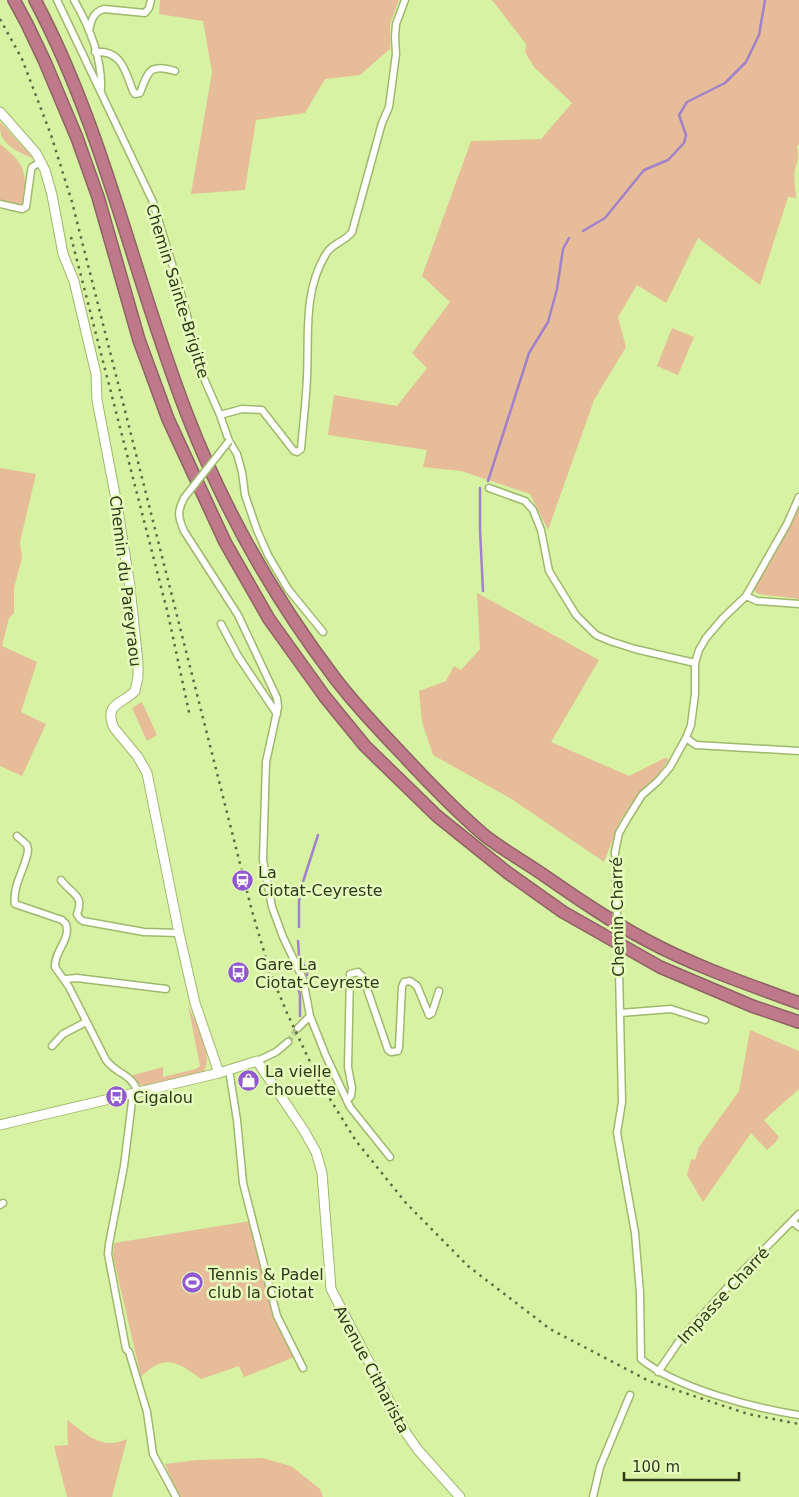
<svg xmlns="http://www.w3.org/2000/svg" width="799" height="1497" font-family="'DejaVu Sans',sans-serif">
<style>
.green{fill:#e6bd98}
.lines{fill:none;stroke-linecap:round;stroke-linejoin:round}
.stream{stroke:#a181ca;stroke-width:2.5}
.street-tunnel{stroke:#b5cd88;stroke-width:6;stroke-dasharray:6 3;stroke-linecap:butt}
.street-casing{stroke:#9fb86c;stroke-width:9}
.secondary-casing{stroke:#9fb86c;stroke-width:11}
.highway-casing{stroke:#8d6363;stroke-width:14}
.street{stroke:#fff;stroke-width:6}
.secondary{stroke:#fff;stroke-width:9}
.highway{stroke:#c0798b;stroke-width:11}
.rail{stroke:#5d6b3f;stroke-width:2.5;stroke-dasharray:2.5 5;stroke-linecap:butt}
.street-bridge-casing{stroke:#9fb86c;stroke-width:9;stroke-linecap:butt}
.street-bridge{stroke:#fff;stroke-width:6}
.labels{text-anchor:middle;stroke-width:5;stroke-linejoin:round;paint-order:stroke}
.street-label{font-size:16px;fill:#2f391a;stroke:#e7fdbe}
.poi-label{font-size:16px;fill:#2f391a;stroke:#e7fdbe;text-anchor:start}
</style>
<rect width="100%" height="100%" fill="#d7f2a3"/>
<path class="green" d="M160,0H399L390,24V49L360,75L325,79L305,113L256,120L245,190L191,194L212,72L203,21L159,14Z
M492,0H799V145L797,146C799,156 798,161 795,169C793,178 796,190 796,198L788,197L760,285L698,238L666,303L637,285L618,317L626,347L594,400L548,530L530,494L461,471L423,467L427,450L328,435L334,395L397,406L427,368L412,353L450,302L422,276L471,141L541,139L572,103L534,67L525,52L526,44Z
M0,122L34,159C22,154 6,147 1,135C0,131 0,126 0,122Z
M0,144C26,164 27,173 24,205L21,207L0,202Z
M672,328L694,337L678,375L657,366Z
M0,468L36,474L20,542L22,558L14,588V613L9,618L2,646L37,662L21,712L46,724L22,776L0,766Z
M799,506V599L758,594L753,589Z
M477,593L599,660L551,742L629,776L665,758L669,759L658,775L634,800L621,819L604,862L513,800L433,755L422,722L419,691L446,681L454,666L461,670L480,649Z
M142,702L157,735L147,741L132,708Z
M188,1005C195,1022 215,1057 203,1073L149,1086L141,1085L130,1076L163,1067V1077L196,1069L200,1066Z
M750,1030L799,1051V1089L764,1120L779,1137L775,1143L767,1150L751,1133L703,1202L687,1175L691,1159L695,1160L699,1147L739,1091Z
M250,1221L273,1313L282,1334L295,1357L244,1377L239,1366L201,1379C178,1362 164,1353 141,1377L113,1256L114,1243Z
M67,1420C86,1434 102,1451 127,1439L112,1497H67L54,1446L68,1445Z
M262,1458L291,1466L320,1489L323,1497H179L165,1464L197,1460Z"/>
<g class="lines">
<path class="stream" d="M583,231L605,218L644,170L668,160L684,143L686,135L679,115L687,102L725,83L746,62L759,35L765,0
M488,481L529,353L548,322L557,289L563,249L569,238
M480,488V530L483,591
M299,927V901L302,885L318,835
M298,941L299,955L307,972V975
M296,980L300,995V1016"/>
<path class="street-tunnel" d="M288,1042L298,1028"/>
<defs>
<path id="street" d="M57,0L153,202L183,300L202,374L220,415L229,441L237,454L242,472L245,495L257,530L268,555L288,589L323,632
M74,0C89,26 102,59 101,89
M89,31C91,21 93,12 104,9L145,13L149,8L151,0
M95,52C122,50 125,71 133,91L135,94L140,93C148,72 149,63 175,71
M0,204L22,209L26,207L31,171L32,167L41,162
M220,415L242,409L262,410L294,451L297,452L301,449C303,425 306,401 307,377C309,336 303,291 326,254C332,243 345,242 352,232L382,123L389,107L396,54L395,37L396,24L405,0
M489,488L525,501L533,510L541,530L549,571L576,615L596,635L610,641L635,649L695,663
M184,498C177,512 178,517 184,531L238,615L277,698L278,707L266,762L263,860L272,907L283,937L303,979L310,1016L298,1028
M746,596L757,601L799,604
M221,624L238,656L277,714
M686,738L696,745L799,751
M17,836L27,845L28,850C26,868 12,885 15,904L62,920L66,924C71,940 54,951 55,967L69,987L106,1060C117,1075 130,1072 138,1092
M61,880C71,894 85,895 77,914L80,919L83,921L144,932L179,933
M616,889L615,852L619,833L627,819L642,795L658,781L670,767L686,738L691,725L695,694V663L699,650L706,638L723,618L746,596L787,524L799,497
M619,971L622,1102L617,1133L635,1233L640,1293L641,1359C676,1388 754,1408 799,1415
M65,979L77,978L166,989
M620,1013L671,1009L705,1020
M310,1016L326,1056L350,1107L390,1157
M52,1046L63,1034L86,1022
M257,1061L276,1052L288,1042
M229,1070L237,1120L243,1183L277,1316L303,1368
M133,1093L124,1166L109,1244L108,1254L126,1349L129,1352L147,1412L153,1454L176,1497
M347,1101L351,1096L352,1088L348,1067L350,974L358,972L363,977L388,1050L391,1052L398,1051L399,1047L402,987L404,982L410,981L417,986L429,1015L432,1013L439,991
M0,1205L3,1203
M792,1221L799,1227
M658,1372L680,1340L737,1277L799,1214
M593,1497L600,1467L630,1395"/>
<path id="secondary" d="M0,112L36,153L45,170L52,195L63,254L74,281L96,374L97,400L118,510L130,587L138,663V677L135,691C123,704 103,703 114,728L138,757L147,773L179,933L195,1003L219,1073
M0,1125L219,1073L257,1061L303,1129L316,1152L322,1173L331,1289L406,1433L418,1450L460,1497"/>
<path id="highway" d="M14,0L27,24L45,62L77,138L98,197L139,340L168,419L225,542L269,619L325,697L365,746L437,816L508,873L563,912L660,967L752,1006L799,1022
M35,0C105,132 134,279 188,417C224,509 274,598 334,677C355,705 380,731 404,756C429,783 456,811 484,835C503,850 525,862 545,876C578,899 610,921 646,940C694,966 747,984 799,1003"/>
</defs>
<use href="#street" class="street-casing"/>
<use href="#secondary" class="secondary-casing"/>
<use href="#highway" class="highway-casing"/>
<use href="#street" class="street"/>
<use href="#secondary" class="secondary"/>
<use href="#highway" class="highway"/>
<path class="rail" d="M0,19L22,59L51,135L72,202L252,911L270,972L287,1013L320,1083L356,1141L406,1203L468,1266L550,1329L649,1381L748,1414L799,1424
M71,237L168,614L190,717"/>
<defs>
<path id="street-bridge" d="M184,498L229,441
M616,889L619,971"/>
</defs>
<use href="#street-bridge" class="street-bridge-casing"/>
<use href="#street-bridge" class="street-bridge"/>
</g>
<defs>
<symbol id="station-disc" viewBox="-11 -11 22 22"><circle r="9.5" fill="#9158cf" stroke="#e7fdbe"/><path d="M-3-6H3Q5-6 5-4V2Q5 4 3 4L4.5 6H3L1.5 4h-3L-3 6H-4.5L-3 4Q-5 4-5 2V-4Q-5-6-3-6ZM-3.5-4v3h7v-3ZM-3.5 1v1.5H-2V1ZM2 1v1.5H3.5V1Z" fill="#fff"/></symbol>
<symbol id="bus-disc" viewBox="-11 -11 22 22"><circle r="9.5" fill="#9158cf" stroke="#e7fdbe"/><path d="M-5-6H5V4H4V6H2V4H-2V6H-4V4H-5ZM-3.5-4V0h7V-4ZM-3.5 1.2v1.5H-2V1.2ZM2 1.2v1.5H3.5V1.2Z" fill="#fff"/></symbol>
<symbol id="shop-disc" viewBox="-11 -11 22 22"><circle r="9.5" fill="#9158cf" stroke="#e7fdbe"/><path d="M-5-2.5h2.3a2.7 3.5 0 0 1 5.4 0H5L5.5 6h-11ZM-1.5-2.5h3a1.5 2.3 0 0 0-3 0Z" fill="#fff"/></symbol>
<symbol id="stadium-disc" viewBox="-11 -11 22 22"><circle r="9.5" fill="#9158cf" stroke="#e7fdbe"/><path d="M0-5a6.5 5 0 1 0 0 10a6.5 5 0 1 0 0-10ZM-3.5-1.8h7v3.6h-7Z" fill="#fff"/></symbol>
</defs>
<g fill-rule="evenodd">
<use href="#station-disc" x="230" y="868" width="25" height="25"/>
<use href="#bus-disc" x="226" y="960" width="25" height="25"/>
<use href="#shop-disc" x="236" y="1068" width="25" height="25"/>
<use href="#bus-disc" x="104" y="1084" width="25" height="25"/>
<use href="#stadium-disc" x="180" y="1270" width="25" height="25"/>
</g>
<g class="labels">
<g class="street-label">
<text transform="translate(178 291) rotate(73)" y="6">Chemin Sainte-Brigitte</text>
<text transform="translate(126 581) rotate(83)" y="6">Chemin du Pareyraou</text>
<text transform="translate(617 917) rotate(-91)" y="6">Chemin Charré</text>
<text transform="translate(723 1295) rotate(-47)" y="6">Impasse Charré</text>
<text transform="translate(372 1369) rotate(62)" y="6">Avenue Citharista</text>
</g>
<g class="poi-label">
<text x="258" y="878">La<tspan x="258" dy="18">Ciotat-Ceyreste</tspan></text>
<text x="255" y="970">Gare La<tspan x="255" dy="18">Ciotat-Ceyreste</tspan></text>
<text x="265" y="1077">La vielle<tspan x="265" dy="18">chouette</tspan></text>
<text x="133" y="1103">Cigalou</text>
<text x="208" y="1280">Tennis &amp; Padel<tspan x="208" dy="18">club la Ciotat</tspan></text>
</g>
</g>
<path d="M624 1472v8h115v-8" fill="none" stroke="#2f391a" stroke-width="2.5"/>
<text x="632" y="1472" font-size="15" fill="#2f391a" stroke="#e7fdbe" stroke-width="4" paint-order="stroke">100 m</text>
</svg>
